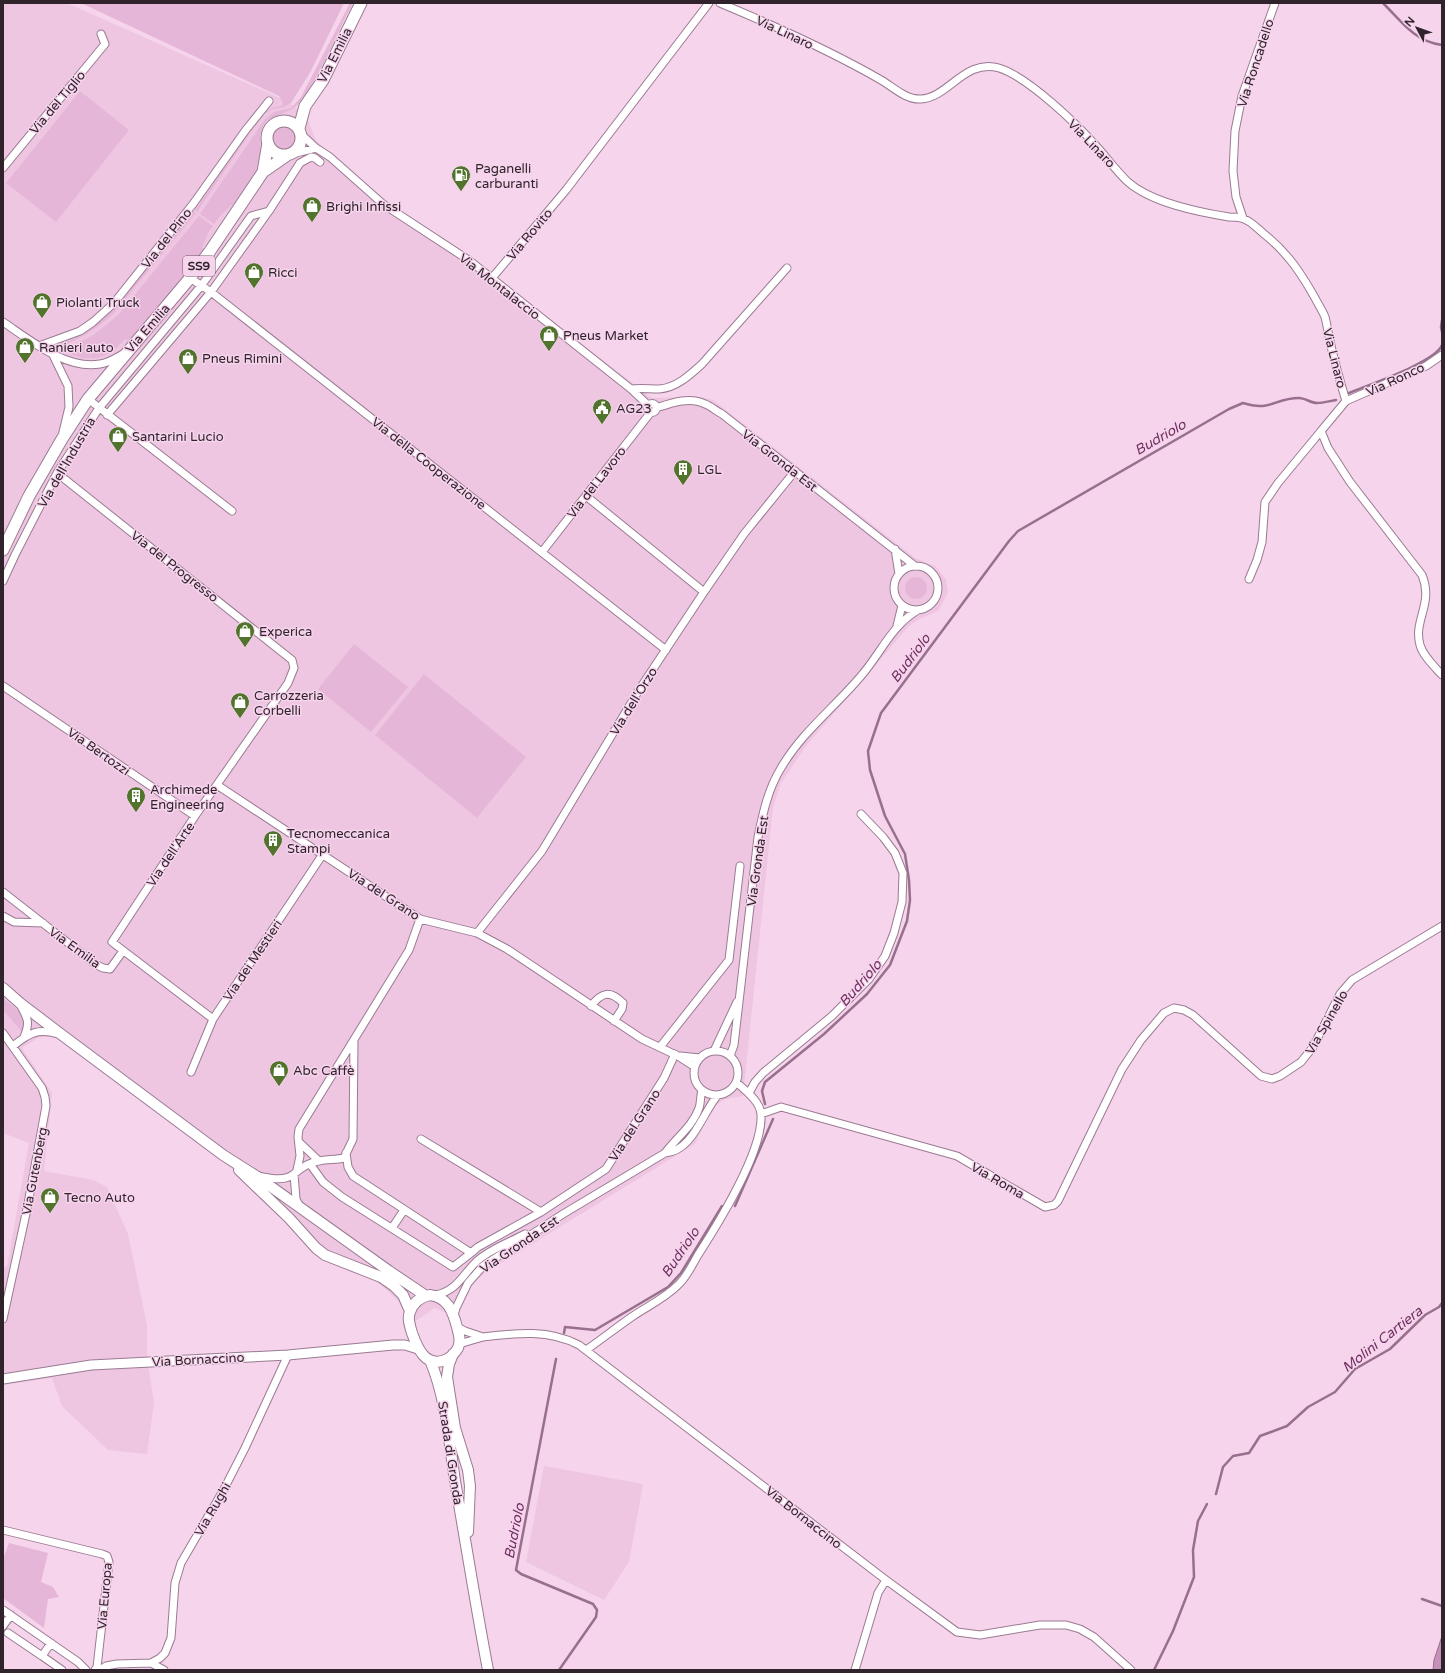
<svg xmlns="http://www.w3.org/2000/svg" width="1445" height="1673" font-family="'Varela Round',sans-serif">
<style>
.built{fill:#eec6e2}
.green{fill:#e6b6d9}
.water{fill:#c591b8;stroke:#98708e}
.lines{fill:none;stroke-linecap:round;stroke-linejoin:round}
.stream{stroke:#98708e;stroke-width:2.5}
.minor-casing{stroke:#9a7b91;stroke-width:9}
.tertiary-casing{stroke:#9a7b91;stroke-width:11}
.secondary-casing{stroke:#9a7b91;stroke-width:12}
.primary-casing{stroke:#9a7b91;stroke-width:13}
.minor{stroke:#fff;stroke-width:7}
.tertiary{stroke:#fff;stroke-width:9}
.secondary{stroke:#fff;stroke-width:10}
.primary{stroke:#fff;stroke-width:11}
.labels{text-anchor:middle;stroke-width:3;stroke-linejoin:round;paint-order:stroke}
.shield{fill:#f6d4ec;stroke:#6b5866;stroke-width:1}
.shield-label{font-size:12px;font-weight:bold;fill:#30232c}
.street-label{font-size:13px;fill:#30232c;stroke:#f6d4ec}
.poi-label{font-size:13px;fill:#30232c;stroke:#f6d4ec;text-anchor:start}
.water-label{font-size:14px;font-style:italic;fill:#6f3061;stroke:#f6d4ec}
</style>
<rect width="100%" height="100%" fill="#f6d4ec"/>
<path class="built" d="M3,3H67L289,102L308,120L316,141L393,208L457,247L652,398L699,397L713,400L915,558L935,566L946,579L948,593L938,611L919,619L909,626L806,746L781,783L773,807L743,1096L726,1099L717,1104L711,1111L695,1144L485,1273L470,1285L461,1300L456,1317L435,1308L411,1324L398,1301L380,1284L327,1259L219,1157L54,1036L38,1038L22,1048L52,1093L44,1171L93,1180L107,1187L128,1234L147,1325V1358L154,1403L147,1454L108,1450L62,1406L52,1378L3,1385V1267H7L29,1143L3,1133Z
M544,1466L643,1484L629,1562L604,1600L526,1562Z"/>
<path class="green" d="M81,3H344L311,71L291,103L284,107L273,109L262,115L197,212L195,210L262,114L272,108L281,106L283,103L279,96Z
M350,3H353C336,34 322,74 300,102C289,116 271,112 263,126C256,138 264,151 261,164C259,174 241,196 235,205L233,204L221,215L214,224L200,214L265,119L274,112L291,108L301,97Z
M80,91L129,130L56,222L6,183Z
M271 139a12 12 0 1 1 24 0a12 12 0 1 1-24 0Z
M193,212L196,213L112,315C96,329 79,340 59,347L60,344L75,338V337L98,323L111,312Z
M199,216L213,226L208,233L202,248L204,249L173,289L128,341L125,339C107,361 87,364 62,350L92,336L105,326L119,314Z
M905 588a11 11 0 1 1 22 0a11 11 0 1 1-22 0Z
M354,644L408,687L371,732L318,689Z
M424,674L526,757L477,818L375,735Z
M3,998L26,1017L23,1033L3,1010Z
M9,1543L48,1553L41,1582L53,1587L59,1597L48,1599L44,1628L3,1598V1559Z"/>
<path class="water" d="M1442,1636V1670H1433L1434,1660Z"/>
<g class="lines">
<path class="stream" d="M1383,3C1401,21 1415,42 1442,45
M1442,320L1441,327L1442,332
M1349,393C1368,385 1436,362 1442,345
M765,1104L762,1091L765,1082L824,1034L867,994L890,965L907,921L910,900L909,880L905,854L885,816L870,770L868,751L881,713L1009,541L1018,531L1229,409L1243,403C1272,412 1274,398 1299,398C1305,398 1311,403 1317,403C1323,403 1330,401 1336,400
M735,1206L773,1119
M564,1333L565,1327L595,1330L668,1287L681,1273L722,1206
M556,1359L516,1570L521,1574L593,1604L597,1610L596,1617L559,1670
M1216,1494L1223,1467L1233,1456L1249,1453L1260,1436L1287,1426L1308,1407L1335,1392L1355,1369L1390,1349L1425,1315L1439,1307L1442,1303
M1422,1599L1442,1606
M1154,1670L1173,1631L1194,1577L1193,1550L1198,1521L1207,1504"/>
<defs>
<path id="minor" d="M720,3C775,26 829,50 881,80C893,87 906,100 921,99C948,98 965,58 999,68C1028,77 1077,124 1098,148C1108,159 1117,172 1128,182C1152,203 1198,212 1229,217C1233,217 1237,217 1241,218C1249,219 1258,229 1264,234C1287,252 1301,273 1315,298C1318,304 1322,310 1325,317C1327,324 1328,333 1330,341C1334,361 1340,381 1346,401L1321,431L1328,448L1350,482L1422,575C1434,604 1413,620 1420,645C1423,656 1434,666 1442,675
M301,134L316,148L330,157L383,204L470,261L631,389C640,388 649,389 659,389C676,388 690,375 702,364L787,268
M292,154L316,148
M3,168L105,44L101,34
M1243,218L1236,197L1233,171L1235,131L1242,96L1275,3
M190,278L211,292L666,650
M492,278L566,190L709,3
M3,322C30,340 66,370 100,364C108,363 116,358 123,354
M39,346L80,331L93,322L114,303L193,204L245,131L269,101
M53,355L68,386L69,407L63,432
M631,389L648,405
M88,399L232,511
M1346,401L1426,366L1442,355
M647.5 408a4.5 4.5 0 1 1 9 0a4.5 4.5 0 1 1-9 0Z
M656,408C671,403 690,396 705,404C711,406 716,411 722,414L915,566
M107,415L211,292L269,211L300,163L311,157L315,158L320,162
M57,473L292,660L294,668L288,683L195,816L112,942L213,1019
M586,496L704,592
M895,549L899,574
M542,552L651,412
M894 588a22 22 0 1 1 44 0a22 22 0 1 1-44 0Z
M1249,579L1257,560L1262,542L1265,502L1278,483L1321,431
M3,581L15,555L57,473L99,408L201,286L251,216L269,211
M897,626L902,605
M3,686L195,816
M217,785L420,919L477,933L507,949L642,1039L678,1056L695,1067
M3,892L95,964L103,968L110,969L123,951
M3,916L14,922L43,923
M477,933L542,851L639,690L704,592L744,534L795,471
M21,1006C28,1019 30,1023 24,1037
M591,1006C602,992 610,990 623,1003L622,1009L614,1021
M3,1033L42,1088L45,1097L46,1106L27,1209L3,1319
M13,1046C29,1033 38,1028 58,1034
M660,1047L729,960L740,866
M714,1051L737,1002
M694 1073a22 22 0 1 1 44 0a22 22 0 1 1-44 0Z
M680,1056L700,1058
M730,1056L734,1045L758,837C763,813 768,789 781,768C802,732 835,707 861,676C881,653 891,626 918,610
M191,1072L213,1019L323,854
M749,1093L755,1082L763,1073L832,1016L869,979L885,956L894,933L902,902L903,873L895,853L883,837L861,814
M761,1114L781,1107L957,1156L1045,1207L1054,1205L1058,1201L1122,1069L1141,1040L1164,1013L1174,1008L1184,1010L1193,1015L1261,1076L1272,1079L1280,1076L1301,1062L1313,1047L1340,994L1352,980L1442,926
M421,1139L541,1212L606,1169L664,1078L675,1054
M299,1142L319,1161
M346,1153L348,1167L353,1176L471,1253L478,1247L541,1212
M665,1153C693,1151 702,1113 718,1095
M310,1164L323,1182L342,1197L453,1267L471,1253
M297,1170L300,1156L298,1137L299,1129L409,950L420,919
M294,1174L296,1199L300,1207
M258,1176C270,1178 284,1182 294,1174C301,1168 309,1162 319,1161C327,1159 335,1160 344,1158L353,1139L354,1041
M392,1228L404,1210
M436,1295C458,1290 462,1275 477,1261C490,1249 510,1242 525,1234
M454,1315L456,1308L468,1283L483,1266L563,1214L665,1153C676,1138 693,1126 699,1108C701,1103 700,1096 702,1090
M457,1327L465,1331L483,1337L459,1344
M483,1337C517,1333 548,1329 579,1345L886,1580L957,1632L980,1635L1040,1625H1066L1080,1629L1094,1637L1131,1670
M586,1350C602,1339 617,1327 633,1316C648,1306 665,1298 678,1285C687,1277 692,1265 698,1255C718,1224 763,1151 761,1115C761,1102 745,1090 736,1082
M3,1530L102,1554L107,1556L109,1562L97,1667L95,1670
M3,1610L78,1662L86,1670
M3,1626L11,1615
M8,1633L42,1656
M51,1643L42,1656L62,1670
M151,1663L164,1670
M100,1670L106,1666L117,1664L151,1663L160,1658L165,1653L171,1638L175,1583L181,1563L223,1491L245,1448L288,1355
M855,1670L878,1593L886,1580"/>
<path id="tertiary" d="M3,1379L91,1365L288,1355L393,1345H405L418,1349"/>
<path id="secondary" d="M3,988L20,1003L62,1035L223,1155L256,1176L389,1271L426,1296
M239,1170L289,1218L316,1248L325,1255L381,1277L394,1286L403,1295L410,1311
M430,1295C448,1297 453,1312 457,1327C459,1335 461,1340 458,1348C455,1353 450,1358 445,1360C425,1368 417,1347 412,1333C410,1326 407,1318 410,1312C413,1302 421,1297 430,1295Z
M453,1354L449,1364L447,1377L455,1428L468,1470L470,1486L468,1532
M430,1360C446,1398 449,1441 455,1481C466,1544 476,1607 488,1670"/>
<path id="primary" d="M267 138a17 17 0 1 1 34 0a17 17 0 1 1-34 0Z
M299,128L305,106L323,80L361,3
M263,172L268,143
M3,550L29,496L62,439L88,399L190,278L210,251L263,172L286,156"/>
</defs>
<use href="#minor" class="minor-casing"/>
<use href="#tertiary" class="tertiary-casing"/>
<use href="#secondary" class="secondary-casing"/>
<use href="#primary" class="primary-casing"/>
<use href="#minor" class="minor"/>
<use href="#tertiary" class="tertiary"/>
<use href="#secondary" class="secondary"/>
<use href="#primary" class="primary"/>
</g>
<defs>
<symbol id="fuel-pin" viewBox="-11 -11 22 30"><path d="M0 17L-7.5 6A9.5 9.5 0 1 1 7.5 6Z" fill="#51732b" stroke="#f6d4ec"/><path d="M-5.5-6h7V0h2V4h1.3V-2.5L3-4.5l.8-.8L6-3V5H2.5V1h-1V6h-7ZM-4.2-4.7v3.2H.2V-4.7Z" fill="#fff"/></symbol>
<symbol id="shop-pin" viewBox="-11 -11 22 30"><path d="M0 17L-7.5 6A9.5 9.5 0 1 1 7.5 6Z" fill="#51732b" stroke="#f6d4ec"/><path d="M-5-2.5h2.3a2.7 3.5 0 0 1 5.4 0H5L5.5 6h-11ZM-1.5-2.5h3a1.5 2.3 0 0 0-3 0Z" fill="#fff"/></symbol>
<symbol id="civic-pin" viewBox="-11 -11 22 30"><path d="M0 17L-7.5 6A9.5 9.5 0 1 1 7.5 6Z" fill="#51732b" stroke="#f6d4ec"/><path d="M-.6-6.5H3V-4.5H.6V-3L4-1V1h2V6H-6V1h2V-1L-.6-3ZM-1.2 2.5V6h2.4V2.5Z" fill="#fff"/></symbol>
<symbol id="building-pin" viewBox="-11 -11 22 30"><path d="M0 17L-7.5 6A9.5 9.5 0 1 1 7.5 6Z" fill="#51732b" stroke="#f6d4ec"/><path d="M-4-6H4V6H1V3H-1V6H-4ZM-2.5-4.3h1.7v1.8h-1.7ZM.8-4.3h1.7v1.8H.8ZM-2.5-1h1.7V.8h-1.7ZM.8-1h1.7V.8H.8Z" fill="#fff"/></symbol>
</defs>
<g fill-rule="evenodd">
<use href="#fuel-pin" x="450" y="164" width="22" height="30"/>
<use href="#shop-pin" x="301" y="195" width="22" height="30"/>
<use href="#shop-pin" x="243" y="261" width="22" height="30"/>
<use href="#shop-pin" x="31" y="291" width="22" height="30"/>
<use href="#shop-pin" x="538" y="324" width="22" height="30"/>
<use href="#shop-pin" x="14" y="336" width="22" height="30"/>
<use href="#shop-pin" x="177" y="347" width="22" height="30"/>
<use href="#civic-pin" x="591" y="397" width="22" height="30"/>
<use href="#shop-pin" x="107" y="425" width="22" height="30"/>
<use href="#building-pin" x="672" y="458" width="22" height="30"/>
<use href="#shop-pin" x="234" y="620" width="22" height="30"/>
<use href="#shop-pin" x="229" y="691" width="22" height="30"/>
<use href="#building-pin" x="125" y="785" width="22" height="30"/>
<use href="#building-pin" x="262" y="829" width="22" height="30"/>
<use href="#shop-pin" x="268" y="1059" width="22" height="30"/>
<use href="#shop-pin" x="39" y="1186" width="22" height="30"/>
</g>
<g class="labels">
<rect class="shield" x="183" y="256" width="32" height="20" rx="3"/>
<g class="shield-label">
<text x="199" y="270">SS9</text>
</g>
<g class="street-label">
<text transform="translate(785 32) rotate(25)" y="5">Via Linaro</text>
<text transform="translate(334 55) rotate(-63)" y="5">Via Emilia</text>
<text transform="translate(1255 63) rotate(-72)" y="5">Via Roncadello</text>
<text transform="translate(57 102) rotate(-50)" y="5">Via del Tiglio</text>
<text transform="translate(1092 143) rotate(46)" y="5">Via Linaro</text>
<text transform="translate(529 234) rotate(-50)" y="5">Via Rovito</text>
<text transform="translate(166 238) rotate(-52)" y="5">Via del Pino</text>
<text transform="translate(500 286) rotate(38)" y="5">Via Montalaccio</text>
<text transform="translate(147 328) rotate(-49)" y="5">Via Emilia</text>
<text transform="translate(1335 358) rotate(76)" y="5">Via Linaro</text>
<text transform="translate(1395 379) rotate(-25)" y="5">Via Ronco</text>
<text transform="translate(780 460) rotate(38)" y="5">Via Gronda Est</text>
<text transform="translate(66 462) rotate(-60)" y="5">Via dell'Industria</text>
<text transform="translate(429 463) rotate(38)" y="5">Via della Cooperazione</text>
<text transform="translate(596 482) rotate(-52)" y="5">Via del Lavoro</text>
<text transform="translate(175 566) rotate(38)" y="5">Via del Progresso</text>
<text transform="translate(633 701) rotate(-58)" y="5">Via dell'Orzo</text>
<text transform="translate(99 751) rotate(35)" y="5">Via Bertozzi</text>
<text transform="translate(170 854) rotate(-56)" y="5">Via dell'Arte</text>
<text transform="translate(757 861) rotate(-82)" y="5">Via Gronda Est</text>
<text transform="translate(384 894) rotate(33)" y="5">Via del Grano</text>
<text transform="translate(75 947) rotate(36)" y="5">Via Emilia</text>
<text transform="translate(252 960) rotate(-56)" y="5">Via dei Mestieri</text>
<text transform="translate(1326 1022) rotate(-60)" y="5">Via Spinello</text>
<text transform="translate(634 1125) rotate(-57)" y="5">Via del Grano</text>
<text transform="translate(34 1171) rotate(-79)" y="5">Via Gutenberg</text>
<text transform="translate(998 1180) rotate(30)" y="5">Via Roma</text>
<text transform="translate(519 1244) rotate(-34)" y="5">Via Gronda Est</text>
<text transform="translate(198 1359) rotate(-3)" y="5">Via Bornaccino</text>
<text transform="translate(451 1453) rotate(81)" y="5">Strada di Gronda</text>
<text transform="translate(212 1509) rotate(-60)" y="5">Via Rughi</text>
<text transform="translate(804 1517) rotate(38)" y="5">Via Bornaccino</text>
<text transform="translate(104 1596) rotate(-85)" y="5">Via Europa</text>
</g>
<g class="poi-label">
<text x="475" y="173">Paganelli<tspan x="475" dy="15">carburanti</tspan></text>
<text x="326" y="211">Brighi Infissi</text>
<text x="268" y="277">Ricci</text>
<text x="56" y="307">Piolanti Truck</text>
<text x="563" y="340">Pneus Market</text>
<text x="39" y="352">Ranieri auto</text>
<text x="202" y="363">Pneus Rimini</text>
<text x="616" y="413">AG23</text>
<text x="132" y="441">Santarini Lucio</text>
<text x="697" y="474">LGL</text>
<text x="259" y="636">Experica</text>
<text x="254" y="700">Carrozzeria<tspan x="254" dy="15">Corbelli</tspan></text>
<text x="150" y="794">Archimede<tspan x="150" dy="15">Engineering</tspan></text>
<text x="287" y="838">Tecnomeccanica<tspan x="287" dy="15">Stampi</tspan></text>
<text x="293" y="1075">Abc Caffè</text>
<text x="64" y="1202">Tecno Auto</text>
</g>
<g class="water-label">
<text transform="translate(1160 437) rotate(-30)" y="5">Budriolo</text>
<text transform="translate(910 658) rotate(-53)" y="5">Budriolo</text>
<text transform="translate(860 983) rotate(-49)" y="5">Budriolo</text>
<text transform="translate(680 1252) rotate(-56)" y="5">Budriolo</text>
<text transform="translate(1382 1339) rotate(-38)" y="5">Molini Cartiera</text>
<text transform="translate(514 1531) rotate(-79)" y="5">Budriolo</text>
</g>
</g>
<rect width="1445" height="1673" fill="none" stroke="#30232c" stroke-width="8"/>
<g transform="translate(1417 28) rotate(311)" stroke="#f6d4ec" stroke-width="3" paint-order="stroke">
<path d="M0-3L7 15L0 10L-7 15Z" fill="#30232c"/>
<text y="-6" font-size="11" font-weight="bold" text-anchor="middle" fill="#30232c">N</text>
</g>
</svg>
